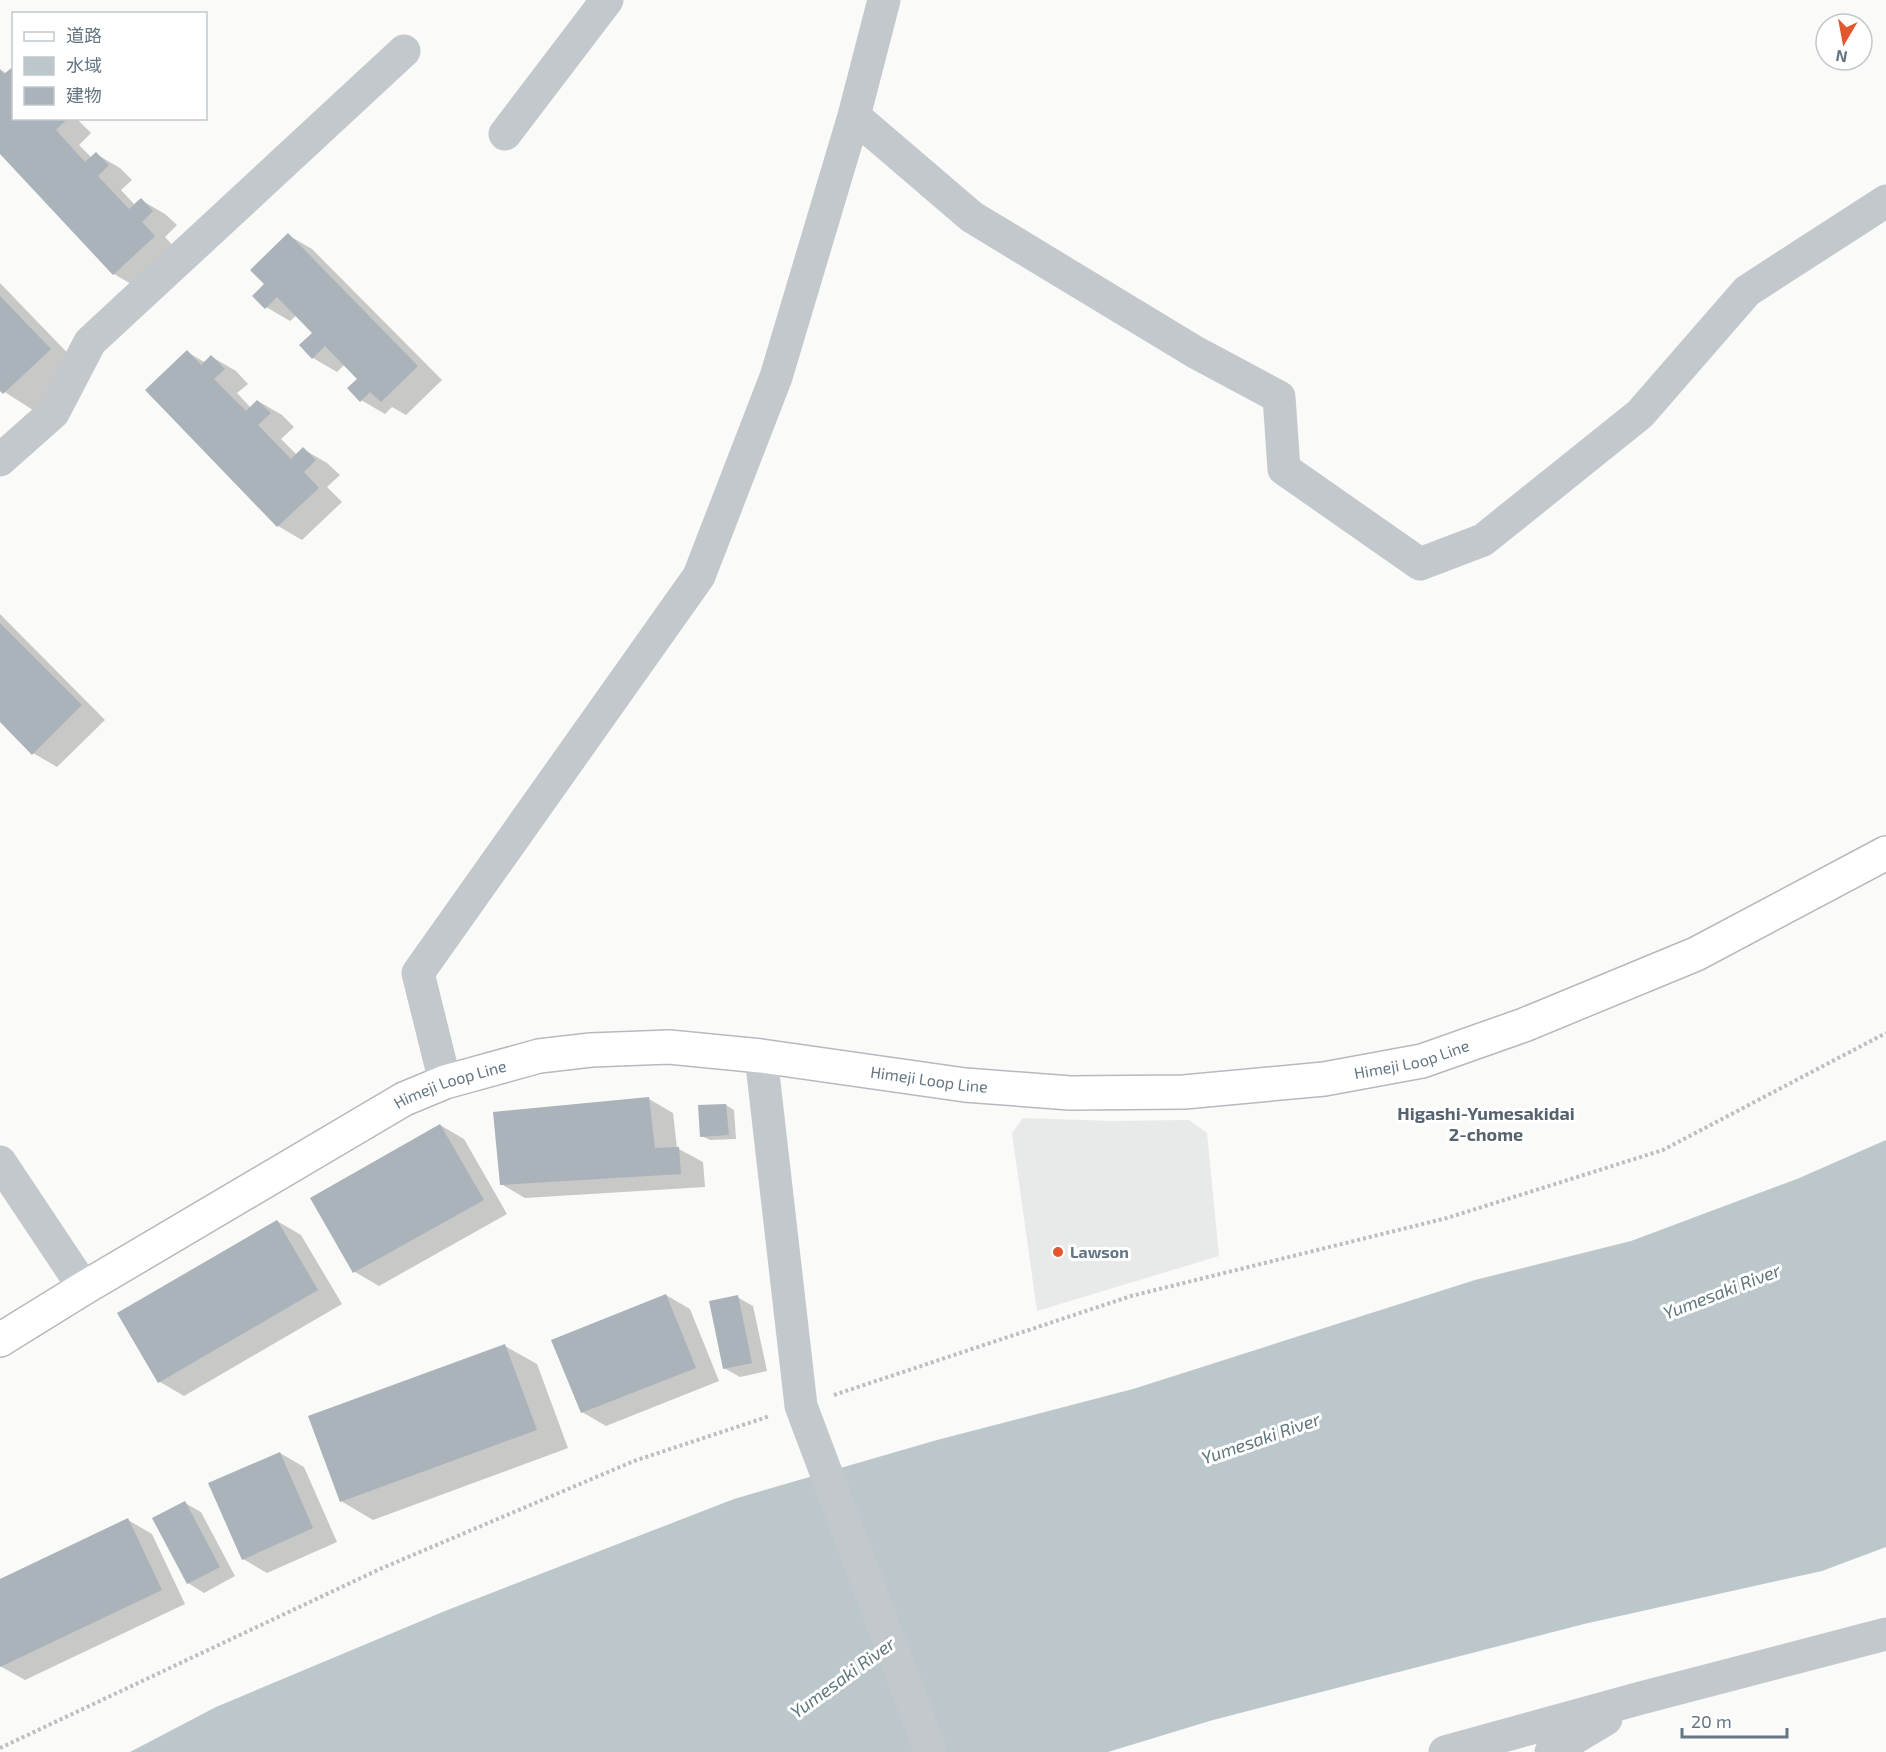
<svg xmlns="http://www.w3.org/2000/svg" width="1886" height="1752" font-family="'Exo 2','Noto Sans JP',sans-serif">
<style>
.built{fill:#e8e9e9}
.water{fill:#bbc7cb}
.shadow{fill:#0003}
.building{fill:#aab3b9}
.lines{fill:none;stroke-linecap:round;stroke-linejoin:round}
.major-casing{stroke:#b5babe;stroke-width:36}
.path{stroke:#bbbfc2;stroke-width:4;stroke-dasharray:3 3;stroke-linecap:butt}
.minor{stroke:#c3c8cc;stroke-width:33}
.major{stroke:#fff;stroke-width:33}
.poi-dot{fill:#e4572e;stroke:#fff;stroke-width:2}
.labels{text-anchor:middle;stroke-width:6;stroke-linejoin:round;paint-order:stroke}
.street-label{font-size:16px;fill:#657683;stroke:#fff}
.poi-label{font-size:16px;font-weight:bold;fill:#657683;stroke:#fff;text-anchor:start}
.neighbourhood-label{font-size:18px;font-weight:bold;fill:#57646e;stroke:#fff}
.water-label{font-size:18px;font-style:italic;fill:#60757c;stroke:#fff}
</style>
<rect width="100%" height="100%" fill="#fafaf8"/>
<path class="built" d="M1023,1118L1112,1121L1189,1120L1207,1133L1219,1256L1037,1311L1012,1133Z"/>
<path class="water" d="M1886,1140V1547L1822,1571L1584,1624L1213,1720L1108,1752H130L216,1707L445,1611L734,1499L937,1440L1133,1389L1475,1280L1631,1241L1797,1179Z"/>
<path class="shadow" d="M0,69L7,74L14,118H75L79,121L91,133L79,145L92,158L96,154L120,168L132,180L121,190L135,205L141,200L165,214L177,225L165,237L178,251L138,288L114,274L0,152Z
M288,235L312,249L442,380L406,415L392,407L385,414L361,400L359,379L345,364L337,372L313,358L314,333L297,315L290,321L266,307V284Z
M0,283L82,368L36,412L0,389Z
M187,352L206,363L212,357L236,371L248,384L237,393L251,408L258,401L282,415L294,427L281,439L297,455L303,449L327,463L340,475L327,487L342,502L302,540L278,526Z
M0,614L105,720L57,767L33,753L0,720Z
M649,1099L673,1113L677,1148L703,1162L705,1187L525,1198L501,1184Z
M726,1105L734,1110L736,1139L710,1140L702,1136Z
M440,1125L464,1139L507,1214L379,1286L355,1272L312,1198Z
M277,1221L301,1235L342,1304L184,1396L160,1382L119,1313Z
M666,1295L690,1309L719,1381L606,1426L582,1412Z
M737,1297L753,1306L767,1371L740,1377L724,1368Z
M505,1346L537,1364L568,1448L373,1520L341,1501Z
M280,1453L304,1467L337,1542L267,1573L243,1559Z
M185,1503L201,1512L235,1576L204,1593L188,1583Z
M128,1520L152,1534L185,1604L25,1680L0,1666V1581Z"/>
<path class="building" d="M14,66V118H68L56,130L85,162L96,152L109,165L98,176L129,209L141,198L153,211L142,222L155,236L113,275L0,154V70L4,74Z
M288,233L418,366L381,402L370,392L360,402L347,388L357,379L325,346L312,359L299,345L312,333L277,297L265,309L252,296L264,284L250,270Z
M0,296L51,349L3,394L0,391Z
M187,350L201,365L211,355L225,369L214,379L246,411L257,400L271,413L258,425L291,459L303,447L316,460L304,472L319,488L277,527L145,390Z
M0,623L82,705L32,755L0,722Z
M649,1097L655,1148L679,1147L681,1174L500,1185L493,1112Z
M726,1104L729,1135L700,1137L698,1105Z
M440,1124L484,1200L353,1273L310,1198Z
M277,1220L318,1290L158,1383L117,1313Z
M666,1294L696,1368L581,1413L551,1340Z
M738,1295L752,1363L723,1369L709,1301Z
M505,1344L537,1430L340,1502L308,1416Z
M280,1452L313,1528L242,1560L208,1483Z
M185,1501L220,1567L187,1584L152,1518Z
M128,1518L162,1590L0,1667V1579Z"/>
<g class="lines">
<defs>
<g id="major">
<path id="s1" d="M0,1340L84,1288L404,1099L445,1082L539,1056L591,1050L669,1047L761,1056L965,1085L1070,1093L1184,1092L1324,1079L1422,1061L1524,1025L1696,954L1886,853"/>
</g>
</defs>
<use href="#major" class="major-casing"/>
<path class="path" d="M834,1395L1131,1296L1447,1218L1663,1150L1886,1033
M0,1748L380,1569L634,1461L770,1416"/>
<path class="minor" d="M854,116L972,217L1195,352L1279,397L1284,469L1420,564L1483,540L1640,414L1747,291L1886,201
M505,134L607,0
M0,460L53,413L90,342L404,51
M761,1056L801,1406L931,1752
M445,1082L418,973L699,576L776,377L854,116L884,0
M0,1162L84,1288
M1445,1752L1641,1698L1886,1634
M1551,1752L1606,1719"/>
<use href="#major" class="major"/>
</g>
<circle class="poi-dot" cx="1058" cy="1252" r="6"/>
<g class="labels">
<g class="street-label">
<text dy="6" stroke="none"><textPath href="#s1" startOffset="1491">Himeji Loop Line</textPath></text>
<text dy="6" stroke="none"><textPath href="#s1" startOffset="1005">Himeji Loop Line</textPath></text>
<text dy="6" stroke="none"><textPath href="#s1" startOffset="519">Himeji Loop Line</textPath></text>
</g>
<g class="poi-label">
<text x="1070" y="1258">Lawson</text>
</g>
<g class="neighbourhood-label">
<text x="1486" y="1120">Higashi-Yumesakidai<tspan x="1486" dy="21">2-chome</tspan></text>
</g>
<g class="water-label">
<text transform="translate(1722 1292) rotate(-21)" y="6">Yumesaki River</text>
<text transform="translate(1261 1439) rotate(-19)" y="6">Yumesaki River</text>
<text transform="translate(843 1678) rotate(-36)" y="6">Yumesaki River</text>
</g>
</g>
<rect x="12" y="12" width="195" height="108" fill="#ffffff" stroke="#c1c8cd" stroke-width="1.5"/>
<rect x="24" y="32" width="30" height="9" fill="#ffffff" stroke="#c1c8cd" stroke-width="1.5"/>
<text x="66" y="42" font-size="18" fill="#657683">道路</text>
<rect x="24" y="57" width="30" height="18" fill="#bbc7cb" stroke="#c1c8cd" stroke-width="1.5"/>
<text x="66" y="72" font-size="18" fill="#657683">水域</text>
<rect x="24" y="87" width="30" height="18" fill="#aab3b9" stroke="#c1c8cd" stroke-width="1.5"/>
<text x="66" y="102" font-size="18" fill="#657683">建物</text>
<g transform="translate(1844 42) rotate(190)"><circle r="28" fill="#ffffff" stroke="#c1c8cd" stroke-width="1.5"/>
<path d="M0-4.5L10 22L0 15L-10 22Z" fill="#e4572e"/>
<text y="-9" font-size="16" font-weight="bold" text-anchor="middle" fill="#657683">N</text>
</g>
<path d="M1682 1728v9h105v-9" fill="none" stroke="#657683" stroke-width="3"/>
<text x="1691" y="1728" font-size="18" fill="#657683" stroke="#ffffff" stroke-width="4.5" paint-order="stroke">20 m</text>
</svg>
